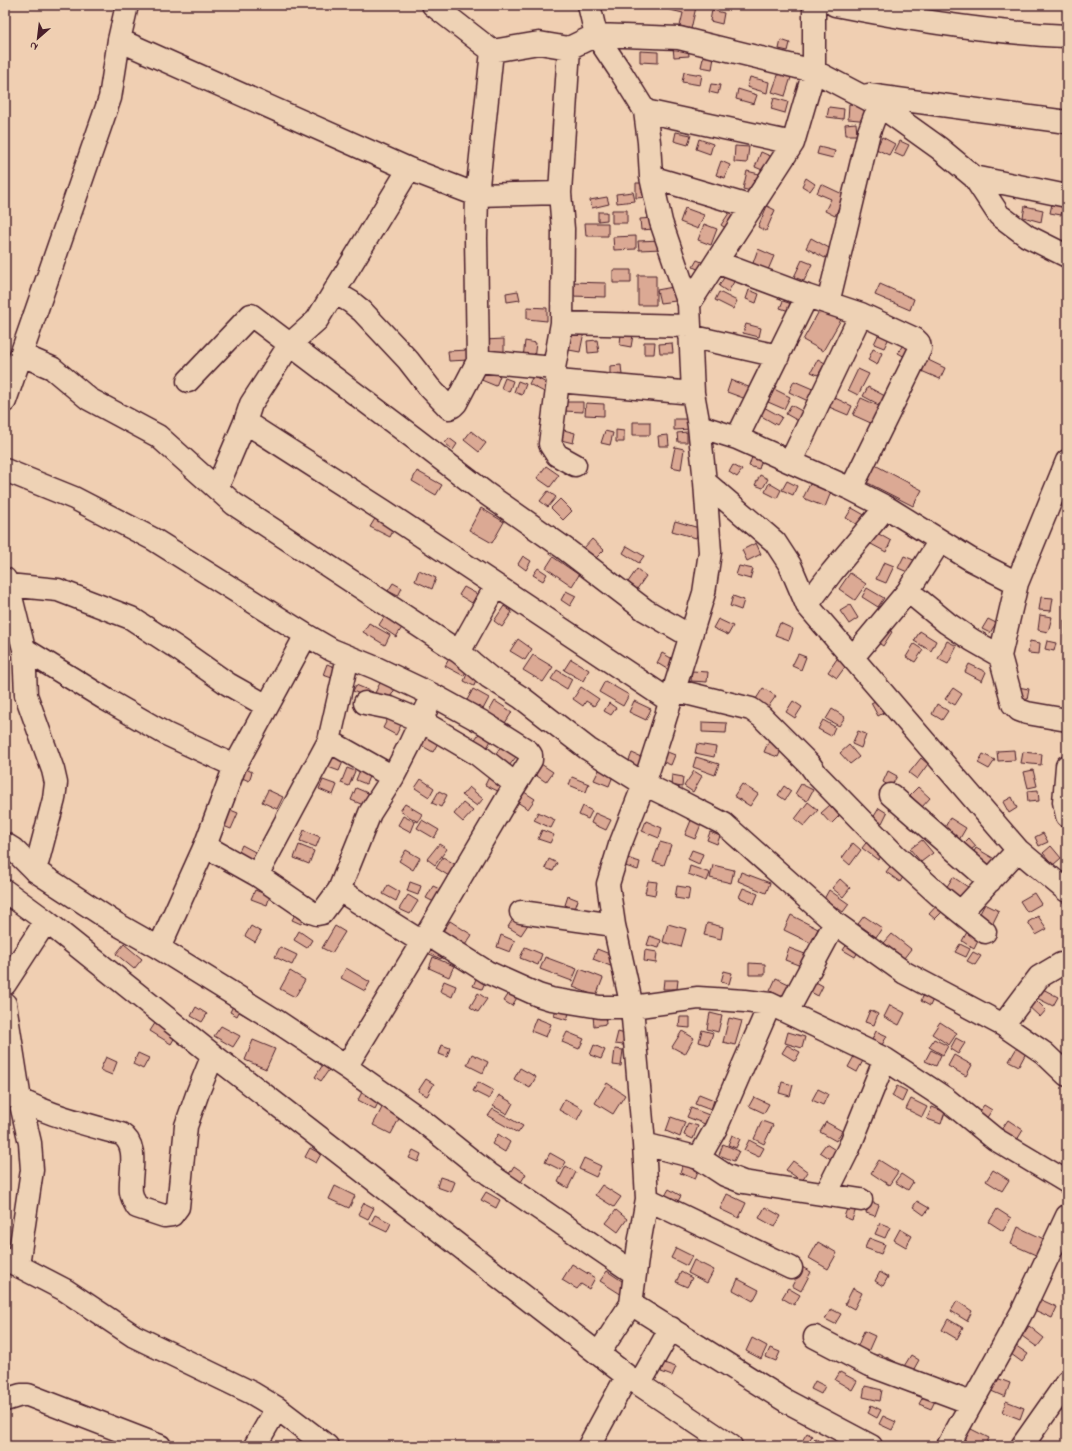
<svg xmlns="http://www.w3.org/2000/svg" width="1072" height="1451" font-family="'Indie Flower',sans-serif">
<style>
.building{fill:#dba994;stroke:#4a1f2b}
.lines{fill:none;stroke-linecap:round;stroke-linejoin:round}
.minor-casing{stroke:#4a1f2b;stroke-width:25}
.minor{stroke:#eed2b5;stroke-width:22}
</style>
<rect width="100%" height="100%" fill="#f0cfb2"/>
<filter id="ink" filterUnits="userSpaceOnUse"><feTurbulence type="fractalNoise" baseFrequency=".025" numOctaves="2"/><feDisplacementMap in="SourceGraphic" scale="8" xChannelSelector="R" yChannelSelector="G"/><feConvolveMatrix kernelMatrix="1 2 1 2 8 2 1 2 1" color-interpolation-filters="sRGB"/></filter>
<g filter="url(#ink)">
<path class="building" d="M667,5H685L696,7L691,29L680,26L683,13L666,9Z
M712,10L724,13L722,24L710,21Z
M781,40L790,43L788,51L779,49Z
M673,47H688L689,56L674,57Z
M705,50L715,52L712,69L701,67Z
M640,51L658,52V63L640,62Z
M781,67L793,71L785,96L772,92Z
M684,72L702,75L700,85L682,82Z
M750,77L769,82L767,93L747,87Z
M711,84L720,85L718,94L709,92Z
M738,89L757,95L754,104L736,99Z
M774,98L788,102L785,113L771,109Z
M849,104L871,107L870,121L848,119Z
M829,107L844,109L843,119L827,117Z
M856,123L857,135H846L845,124Z
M676,132L691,135L688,145L674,141Z
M882,137L895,144L889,155L876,149Z
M699,139L713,144L710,154L696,149Z
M900,141L909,145L903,157L894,153Z
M735,146L749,147L747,163L734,162Z
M819,147L835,151L833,158L817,154Z
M761,152L777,159L770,173L755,167Z
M721,161L730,165L725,178L716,175Z
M747,171L759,174L755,192L743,189Z
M806,178L815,184L810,191L802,186Z
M636,183H647L648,197L636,198Z
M821,184L851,198L841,203L835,216L825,211L831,199L817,193Z
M633,192L635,201L617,203L616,194Z
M607,197L609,204L592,208L590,200Z
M1053,199L1065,202L1061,215L1050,213Z
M735,204L744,211L730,231L721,225Z
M767,206L775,210L766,231L758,227Z
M1025,206L1043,210L1041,222L1023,217Z
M685,208L704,215L698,229L680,222Z
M612,210H627V223H612Z
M598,212H607V220L598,221Z
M653,218L654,229L641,230L640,219Z
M585,223H608V236H586Z
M704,224L717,229L711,245L698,240Z
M636,236V249L614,250L613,237Z
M811,238L831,249L825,258L806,248Z
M661,240L662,249L639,250L638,241Z
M758,249L774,256L768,270L753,263Z
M697,260L709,265L706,273L693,267Z
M802,260L812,264L804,281L794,277Z
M729,269L738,275L728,292L719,286Z
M613,270H631V283H613Z
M638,275H656V305H638Z
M571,282L606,283V297L571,296Z
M880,284L914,299L910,310L875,295Z
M673,287L676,301L660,303L657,290Z
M749,290L759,294L756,303L746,299Z
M518,291L520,300L507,302L506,293Z
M719,292L737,301L733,309L715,300Z
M783,301L797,306L795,313L780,308Z
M823,304L843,316L823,351L803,340Z
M527,307L547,308V321L527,319Z
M746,324L761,328L759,337L743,333Z
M881,329L891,334L884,348L874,344Z
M573,330L584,332L580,352L569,350Z
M621,333L633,335L631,347L620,345Z
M504,339V353L484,354V340Z
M597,340L599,352L588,353L587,341Z
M525,341L536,343L534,359L523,358Z
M905,341L916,348L909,359L898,353Z
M644,342H655L654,354H644Z
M672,343L673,353H660L659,344Z
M873,349L882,353L877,365L868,360Z
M468,350L469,360L449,361L448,351Z
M924,358L945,368L940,379L919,370Z
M818,359L825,363L818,375L811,372Z
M621,365L622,375H610V366Z
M483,369L500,376L496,386L479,379Z
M858,369L869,374L858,395L848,390Z
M533,376L552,386L548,394L529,384Z
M505,378L513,381L509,392L501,388Z
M731,380L751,388L746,399L727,392Z
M518,381L526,384L522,395L514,392Z
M794,381L815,390L810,402L789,392Z
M868,387L885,396L880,405L863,396Z
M774,389L790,397L784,409L768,402Z
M833,397L852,406L848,415L829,407Z
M861,398L881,407L873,424L853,415Z
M564,402H583V412L564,411Z
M586,403L604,404V416L585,415Z
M760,405L782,417L777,425L756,413Z
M791,405L807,414L802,423L786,414Z
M674,419H690L691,429L674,430Z
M633,422H650V435H633Z
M564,430L575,433L573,443L561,440Z
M616,430L624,431V442H616Z
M471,431L486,443L479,452L464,440Z
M605,431L613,433L610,445L601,443Z
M687,432V442H678L677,433Z
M668,435L669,446H659L658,436Z
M449,438L457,444L453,450L445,443Z
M675,447L684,449L681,469L671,467Z
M752,457L762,459L759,469L749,466Z
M733,465L742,470L737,477L729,472Z
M875,465L922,490L913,506L866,482Z
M546,466L559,475L550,487L537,478Z
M417,471L442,485L436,495L412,481Z
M760,475L768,479L763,488L755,485Z
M787,481L797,486L793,495L782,490Z
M769,483L781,490L777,498L765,492Z
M810,484L831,492L825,507L803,498Z
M548,491L556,497L548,507L540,501Z
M560,499L572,511L563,520L551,508Z
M481,508L504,522L492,543L469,530Z
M852,508L868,517L861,527L846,518Z
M376,517L395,527L390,537L370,527Z
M675,521L699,528L696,538L672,531Z
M877,533L891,541L886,552L871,544Z
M592,539L604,550L596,558L584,548Z
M756,543L761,554L747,561L742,550Z
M627,546L644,556L639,563L623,553Z
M523,556L531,561L526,570L518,564Z
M904,556L916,561L910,573L898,568Z
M553,557L579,575L572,586L546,568Z
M884,562L894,566L886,583L876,579Z
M739,566L753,569L750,579L736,575Z
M538,568L547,574L543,581L533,575Z
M637,569L646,576L637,589L628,582Z
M419,570L436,578L432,589L415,581Z
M850,573L866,584L855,600L839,589Z
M393,583L402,588L398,596L388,591Z
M464,587L477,594L472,603L459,595Z
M867,588L884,598L878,607L862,597Z
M566,591L576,596L570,606L561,600Z
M733,596L744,600L741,610L730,606Z
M1041,597L1053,598L1051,611L1039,610Z
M850,605L858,618L849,624L840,611Z
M504,606L512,612L502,627L494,621Z
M386,614L403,626L396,637L379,625Z
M1040,615L1052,617L1048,632L1038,630Z
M718,619L733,626L728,635L713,628Z
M988,619L996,623L990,633L982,629Z
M1064,620H1067V635H1064Z
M369,623L390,635L385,645L363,632Z
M780,623L793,629L789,640L775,635Z
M884,626L892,632L883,646L874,640Z
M920,631L936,641L931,651L914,641Z
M518,639L532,649L525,660L510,651Z
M947,641L957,646L948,664L938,659Z
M1030,641L1040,643L1039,654L1028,653Z
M1047,641L1056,643L1054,651L1045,649Z
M914,644L923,650L915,662L906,657Z
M662,653L678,662L672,672L657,663Z
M841,653L850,660L837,678L828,672Z
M798,654L806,657L801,670L792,666Z
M533,655L553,667L543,682L523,670Z
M450,657L468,666L464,676L445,666Z
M571,659L589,670L583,681L564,670Z
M327,664L342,670L338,680L323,675Z
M969,664L986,672L982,681L965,672Z
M557,670L572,679L567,689L551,679Z
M692,671L708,672L707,682L691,681Z
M467,674L477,678L474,686L464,681Z
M381,681L395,689L388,701L375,693Z
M605,681L629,695L623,706L599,692Z
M356,685L373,692L371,699L353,691Z
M581,687L599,699L594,706L586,701L583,706L573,699Z
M1018,687L1029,689L1027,700L1016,698Z
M763,688L776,696L768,707L756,699Z
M953,688L962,694L955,705L945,699Z
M473,689L489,698L482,711L466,702Z
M883,697L889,710L878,716L871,703Z
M495,701L512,712L505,723L488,713Z
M634,701L651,709L646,720L629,712Z
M793,701L802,707L795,718L786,712Z
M609,703L616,708L611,715L604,711Z
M937,704L948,711L942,720L932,714Z
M832,709L845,717L839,726L826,719Z
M389,716L402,723L396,735L383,728Z
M823,720L835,727L831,736L818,729Z
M702,722L727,723L726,733L702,732Z
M858,731L866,734L861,748L852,744Z
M423,732L439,741L433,752L417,743Z
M480,732L492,739L485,751L472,744Z
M769,740L783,746L778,757L764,752Z
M697,744L716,747L714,757L695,753Z
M849,745L859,757L850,764L840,753Z
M501,746L516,757L509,766L495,755Z
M1014,750L1015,760L998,761L997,751Z
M665,751L675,755L671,765L661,761Z
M1023,752L1042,754L1041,765L1021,763Z
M334,753L345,757L339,771L328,767Z
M632,753L648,760L644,770L628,763Z
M983,754L995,760L989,769L978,763Z
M696,757L719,764L715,775L693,767Z
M921,758L928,764L917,779L909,773Z
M538,762L553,772L546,782L531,772Z
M362,765L372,769L366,784L356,780Z
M244,768L252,772L249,781L240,777Z
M347,768L355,771L349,786L341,783Z
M599,770L613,776L609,786L594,780Z
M1033,770L1037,786L1028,788L1024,772Z
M694,771L702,776L693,792L684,786Z
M888,771L897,776L891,787L883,782Z
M490,775L505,782L500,792L485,785Z
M672,775L683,777L682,787L671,785Z
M572,777L589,784L586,792L569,785Z
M421,779L434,788L429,797L415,788Z
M323,780L337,785L333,795L319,789Z
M742,784L758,794L750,806L734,796Z
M801,784L813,790L807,801L795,794Z
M784,786L791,791L785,800L778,795Z
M469,787L483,799L477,806L462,795Z
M918,787L930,798L922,807L910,795Z
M356,788L370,794L366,806L351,800Z
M268,790L283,797L277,809L262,802Z
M521,790L535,799L528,809L514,800Z
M1038,790L1039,801L1028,802L1027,791Z
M439,791L447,795L441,807L432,803Z
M1012,797L1017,808L1009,813L1003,802Z
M808,802L818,810L804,826L795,819Z
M463,803L473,811L463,822L454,814Z
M405,804L422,814L418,822L400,811Z
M830,805L839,816L831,824L821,813Z
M583,806L592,811L588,819L579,815Z
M879,808L887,813L882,823L873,818Z
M228,809L238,813L231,829L221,825Z
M538,812L555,820L551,828L534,820Z
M595,813L611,820L606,830L591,823Z
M694,813L704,817L695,839L685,835Z
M403,816L415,822L411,832L398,825Z
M950,818L966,828L959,840L943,831Z
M422,820L439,830L434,838L417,828Z
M646,821L662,828L659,838L642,831Z
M304,830L320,837L316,847L300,841Z
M542,830L554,835L550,843L538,839Z
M710,832L720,836L717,844L707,840Z
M1043,833L1048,842L1039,846L1035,837Z
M969,838L976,846L967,853L961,846Z
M869,839L885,851L878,860L862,848Z
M922,840L933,853L921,862L910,849Z
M660,842L671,845L664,865L653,862Z
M853,843L861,850L850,865L842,858Z
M439,844L447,849L435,865L427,859Z
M242,845L257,853L252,863L237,856Z
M299,845L314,851L309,864L294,858Z
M1051,846L1061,858L1053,865L1043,853Z
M976,848L998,861L993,870L971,857Z
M406,850L420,858L413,870L399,861Z
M692,850L703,854L699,864L688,859Z
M443,857L461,868L454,879L436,868Z
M627,858L640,862L638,870L625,866Z
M549,859L557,863L553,871L545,868Z
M892,864L905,874L900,882L886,872Z
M713,865L734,870L731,883L710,878Z
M690,866L710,873L707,881L688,874Z
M741,872L770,883L766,893L738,881Z
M953,877L968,887L961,898L946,888Z
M840,879L850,888L843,897L832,888Z
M648,881L657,882L655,895L645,893Z
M410,882L421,886L418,895L407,891Z
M388,885L400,892L396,901L383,894Z
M433,886L446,892L440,905L426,898Z
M677,886L690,888L688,900L675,898Z
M743,888L758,894L754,904L739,897Z
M255,890L270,896L267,905L251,899Z
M829,890L849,904L843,912L824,899Z
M1034,893L1041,904L1027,912L1020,901Z
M408,895L418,901L410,914L399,909Z
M568,896L578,900L575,909L565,905Z
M939,903L945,909L935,919L929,914Z
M985,904L999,911L993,923L979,915Z
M297,911L305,915L301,924L292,920Z
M516,914L529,923L521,935L508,927Z
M791,915L818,929L811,943L784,930Z
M864,916L882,928L876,937L858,924Z
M1038,916L1047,929L1036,935L1028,922Z
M450,921L472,935L465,945L443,931Z
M707,923L723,927L721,939L704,935Z
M668,924L686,929L681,947L663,942Z
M251,926L261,932L255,942L245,936Z
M335,926L345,932L332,953L322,948Z
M299,931L312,940L307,948L294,940Z
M967,932L979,939L974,949L962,941Z
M892,934L911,949L904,958L884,943Z
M501,935L515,941L510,952L497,947Z
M650,936L661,940L659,948L647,945Z
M850,940L861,946L855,957L843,950Z
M124,944L142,959L134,969L116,954Z
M431,944L445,950L441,959L427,953Z
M960,944L970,949L966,957L955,952Z
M280,947L297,955L292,965L275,957Z
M525,947L542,954L538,965L520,958Z
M789,948L805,954L801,966L785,960Z
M597,949L617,957L613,967L593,959Z
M645,950L657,952L656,963L644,961Z
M973,952L981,956L975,965L967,961Z
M433,957L454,966L449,977L429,968Z
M545,957L577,969L572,981L540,969Z
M749,963L765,964V975H749Z
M346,968L370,982L365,991L341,978Z
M580,969L603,978L596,996L573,987Z
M290,971L305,980L295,997L280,989Z
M724,971L732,973L729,984L721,982Z
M478,974L487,978L482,989L473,986Z
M776,978L793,986L787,999L770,991Z
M664,980H678L677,989H663Z
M444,981L456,986L452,997L440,991Z
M814,981L823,986L818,996L809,991Z
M513,987L521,991L512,1006L504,1001Z
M927,988L936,993L930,1006L921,1001Z
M1041,988L1058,997L1053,1006L1035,997Z
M478,993L487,999L478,1012L470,1007Z
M1033,997L1046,1010L1040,1017L1026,1004Z
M236,1000L252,1009L248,1017L239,1012L237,1016L230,1012Z
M558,1002L571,1006L567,1020L554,1016Z
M890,1005L905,1013L899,1025L884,1017Z
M196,1007L207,1014L202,1022L191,1016Z
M870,1010L878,1014L874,1025L865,1022Z
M710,1013L722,1016L718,1032L707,1029Z
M605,1014L606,1024L594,1026L593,1016Z
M159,1017L179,1030L171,1044L150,1031Z
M680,1017H690V1028L679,1027Z
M536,1018L551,1024L546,1037L531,1031Z
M729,1018L742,1021L735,1045L723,1042Z
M940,1022L957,1033L949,1045L932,1034Z
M221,1026L240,1036L233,1047L214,1036Z
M702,1030L713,1033L709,1045L699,1042Z
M682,1031L694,1038L685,1054L672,1047Z
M876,1031L887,1036L882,1045L872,1040Z
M567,1032L584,1039L579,1049L562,1042Z
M618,1032L625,1034L623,1045L615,1044Z
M788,1032L805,1037L802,1048L785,1043Z
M956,1038L965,1043L958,1054L950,1049Z
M934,1039L948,1046L943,1055L929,1047Z
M253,1040L275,1049L266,1069L245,1060Z
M442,1045L450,1048L447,1057L439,1054Z
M594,1045L605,1050L601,1059L590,1055Z
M787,1045L800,1052L795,1061L782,1053Z
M1018,1046L1027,1051L1019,1066L1009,1061Z
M615,1049L623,1050L621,1066L613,1065Z
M931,1050L941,1055L936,1066L925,1061Z
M857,1051L866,1055L857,1072L848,1067Z
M138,1053L149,1058L143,1069L133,1064Z
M472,1054L488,1062L483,1073L467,1065Z
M954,1055L972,1065L966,1076L948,1066Z
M106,1057L117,1062L112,1075L100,1070Z
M326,1060L333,1064L321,1081L315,1077Z
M520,1068L536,1077L530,1088L514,1079Z
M426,1079L434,1084L427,1096L418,1091Z
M478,1082L493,1090L489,1099L473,1091Z
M782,1082L793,1085L790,1096L779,1093Z
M607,1083L625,1095L613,1114L595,1103Z
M897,1086L907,1091L902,1102L892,1096Z
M818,1089L828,1094L823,1105L812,1100Z
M362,1092L379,1101L375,1109L358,1100Z
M699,1094L714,1100L711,1110L695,1104Z
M499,1095L513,1103L507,1114L493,1106Z
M754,1097L769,1104L764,1113L749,1106Z
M565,1099L583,1109L577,1120L559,1110Z
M911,1099L927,1107L922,1117L906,1109Z
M384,1104L402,1113L391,1134L373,1125Z
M984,1105L992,1110L986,1119L978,1113Z
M932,1107L945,1112L941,1124L927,1119Z
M691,1108L709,1115L705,1124L687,1117Z
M493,1109L523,1126L518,1133L488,1116Z
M671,1117L685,1122L680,1137L666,1131Z
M1008,1120L1023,1130L1017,1140L1001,1130Z
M762,1121L773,1125L764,1144L754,1139Z
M826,1122L842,1131L836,1141L820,1132Z
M688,1123L698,1126L693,1139L684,1135Z
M498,1134L510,1142L505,1152L492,1144Z
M732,1135L740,1139L736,1148L728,1145Z
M749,1140L764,1148L759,1157L744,1150Z
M723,1144L739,1151L734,1161L719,1155Z
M826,1144L843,1155L837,1163L820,1152Z
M310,1148L321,1154L316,1163L305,1157Z
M413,1150L421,1154L418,1162L409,1158Z
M550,1153L566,1162L561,1170L545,1162Z
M584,1158L601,1166L596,1177L579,1169Z
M879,1160L898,1172L889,1185L871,1173Z
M793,1161L808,1172L802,1181L786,1170Z
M683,1165L698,1171L695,1179L680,1173Z
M514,1166L526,1174L521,1182L509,1174Z
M566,1166L576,1172L568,1188L558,1182Z
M993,1170L1009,1180L1002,1191L986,1181Z
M901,1174L913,1182L908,1190L895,1182Z
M440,1177L455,1182L451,1192L437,1187Z
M602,1185L621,1197L614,1207L595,1195Z
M335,1186L355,1196L349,1208L329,1199Z
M669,1189L681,1196L675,1206L663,1199Z
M486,1192L500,1200L496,1208L481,1200Z
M727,1194L746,1203L739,1218L720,1209Z
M917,1201L929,1208L924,1215L913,1207Z
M871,1202L879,1205L875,1216L866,1213Z
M364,1203L374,1208L368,1219L358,1214Z
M848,1206L856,1209L852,1220L844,1217Z
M765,1207L781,1216L775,1227L759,1218Z
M997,1209L1011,1218L1003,1231L989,1222Z
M616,1210L627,1219L618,1232L606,1223Z
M375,1215L391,1223L387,1232L370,1224Z
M880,1223L890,1227L885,1238L875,1234Z
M1018,1227L1046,1240L1038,1256L1011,1244Z
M900,1229L912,1236L906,1247L894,1240Z
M869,1238L885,1244L881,1254L865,1248Z
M818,1242L837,1253L828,1269L809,1258Z
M676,1248L692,1256L687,1266L671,1258Z
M694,1260L714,1270L707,1283L688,1273Z
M572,1264L595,1278L589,1289L581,1284L577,1289L562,1280Z
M802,1267L811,1272L801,1291L792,1286Z
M607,1271L628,1285L622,1295L600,1281Z
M681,1272L692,1278L687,1287L676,1282Z
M880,1272L888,1277L883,1286L875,1281Z
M738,1279L759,1290L753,1301L733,1290Z
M788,1288L800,1295L794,1305L782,1298Z
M853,1288L862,1293L854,1309L845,1304Z
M1035,1297L1057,1307L1052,1318L1030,1308Z
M957,1301L972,1311L967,1321L951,1311Z
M831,1309L841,1314L835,1324L825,1319Z
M948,1319L963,1328L957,1339L942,1330Z
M1029,1326L1044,1338L1037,1347L1022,1336Z
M864,1331L875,1336L867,1354L856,1350Z
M752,1338L767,1346L761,1359L746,1351Z
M1012,1343L1028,1354L1022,1362L1007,1351Z
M770,1348L780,1352L776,1361L766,1357Z
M878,1353L896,1362L891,1370L874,1362Z
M911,1355L919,1360L910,1376L901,1371Z
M664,1363L676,1367L672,1376L661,1372Z
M840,1372L857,1381L852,1390L835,1380Z
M994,1377L1010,1383L1005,1397L989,1390Z
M815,1381L825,1386L821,1394L811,1389Z
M865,1386L882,1390L880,1401L863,1397Z
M924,1395L935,1401L931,1409L919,1404Z
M1006,1401L1024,1408L1020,1419L1002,1412Z
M1064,1402L1067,1404V1415L1059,1409Z
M871,1405L881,1410L877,1418L868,1413Z
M883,1416L896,1422L892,1430L879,1424Z
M965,1426L989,1438L985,1446H970L958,1440Z
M807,1433L812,1436L807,1444L802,1441Z
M815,1438L826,1446H809Z"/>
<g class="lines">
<defs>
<path id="minor" d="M433,5L492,51L539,43L569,48L596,35L679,38L814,71L879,105L939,148L974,177L999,215L1027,236L1067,256
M589,5L596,35L622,74L645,111L649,142L651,177L661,222L689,304L693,393L699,426L705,482L710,552L704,593L660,735L644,784L620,845L608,884L614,925L632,1007L644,1144L647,1199L639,1244L631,1304L599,1353
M835,5C911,20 989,33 1067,36
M119,40L409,169L477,195L560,193L563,229L562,323L554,368L478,361L456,403L453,406L449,408L429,387L408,360L362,311L351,302L334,292L317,320L290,344L251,404L245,422L217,488
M868,95L1067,122
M645,111L793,143
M651,177L752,207
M974,177L1067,196
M560,193L569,48
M334,292L409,169
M828,303L869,132L879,105
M689,304L793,143L814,71V5
M562,323L690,326
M690,336L778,356
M22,355L52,368L89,399L158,436L234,504L459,652L489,677L522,698L588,749L644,784L681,802L724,824L835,923L905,973L1003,1025L1044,1053L1067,1075
M478,361L476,238L477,195L492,51
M554,368L558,381L550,444L557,455L575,465
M188,381L251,315L414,438L484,492L564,548L645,610L690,636
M558,381L693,393
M5,401L110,98L119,40L127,5
M245,422L384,511L670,701
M699,426L737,438L851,489L920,349L919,343L915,339L861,314L807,296L716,262
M737,438L807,296
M791,461L861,314
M1067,461L1017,583L1000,656L1013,704L1019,710L1027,713L1067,720
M5,470L74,498L153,539L306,635L332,650L376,668L433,695L482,722L528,751L531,755V760L509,795L427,934L346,1067
M705,482L775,542L790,565L807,605L1018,850L1067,891
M851,489L886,507L970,559L1017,583
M5,579L8,585L24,649L26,695L53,770L56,783L54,799L38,860L34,870
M8,585L58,590L131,618L177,648L228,684L267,706
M908,591L947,623L972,640L1000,656
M807,605L832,572L886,507
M24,649L107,700L166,734L235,766
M459,652L496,586
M853,657L908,591L940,541
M674,690L751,709L762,717L810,765L817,775L895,855L939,895L985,932
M365,703L390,708L421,721L477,754L515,784
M329,741L393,777
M1067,766L1064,802L1067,816
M891,795L990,881
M5,844L13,849L34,870L115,923L159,948L275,1020L346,1067L420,1119L471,1160L489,1174L634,1273
M205,846L257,875L311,912L317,914L322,913L339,890L370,813L393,777L410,744L433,695
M257,875L329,741L348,657
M339,890L422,942
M5,891L46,921L213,1055L627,1376L731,1446
M521,912L614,925
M961,912L1018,850
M427,934L487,972L538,995L551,999L600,1007H632L698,998L745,1001L770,1004L885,1059L946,1099L995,1139L1067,1182
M159,948L205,846L235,766L306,635
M5,984L46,921
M5,1004L20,1100L30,1143L32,1170L18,1265
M787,1012L835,923
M1003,1025L1039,977L1061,964
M5,1091C39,1113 82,1123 121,1134C140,1146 129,1174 131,1192C132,1198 134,1202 137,1207L164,1216L172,1215L178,1207L186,1126L198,1092L213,1055
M644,1144L699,1158L725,1175L743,1182L861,1200
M699,1158L716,1128L770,1004
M826,1194L849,1148L885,1059
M647,1199L791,1268
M5,1259L65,1290L134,1336L252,1393L277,1408L327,1446
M631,1304L786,1401L871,1446
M815,1337L869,1365L971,1403
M640,1383L671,1328
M5,1400L21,1395H28L160,1446
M255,1446L277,1408
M589,1446L627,1376
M948,1446L1023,1310L1067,1216
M1022,1446L1067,1382"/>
</defs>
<use href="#minor" class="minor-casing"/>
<use href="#minor" class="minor"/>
</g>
</g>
<rect width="1072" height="1451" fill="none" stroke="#eed2b5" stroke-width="20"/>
<rect x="10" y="10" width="1052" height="1431" fill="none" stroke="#4a1f2b" stroke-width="1.5" filter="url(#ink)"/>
<g transform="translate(38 38) rotate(208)" stroke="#eed2b5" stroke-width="3" paint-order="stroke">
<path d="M0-3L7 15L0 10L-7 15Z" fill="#4a1f2b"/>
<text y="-6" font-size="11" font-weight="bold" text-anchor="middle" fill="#4a1f2b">N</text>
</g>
</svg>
